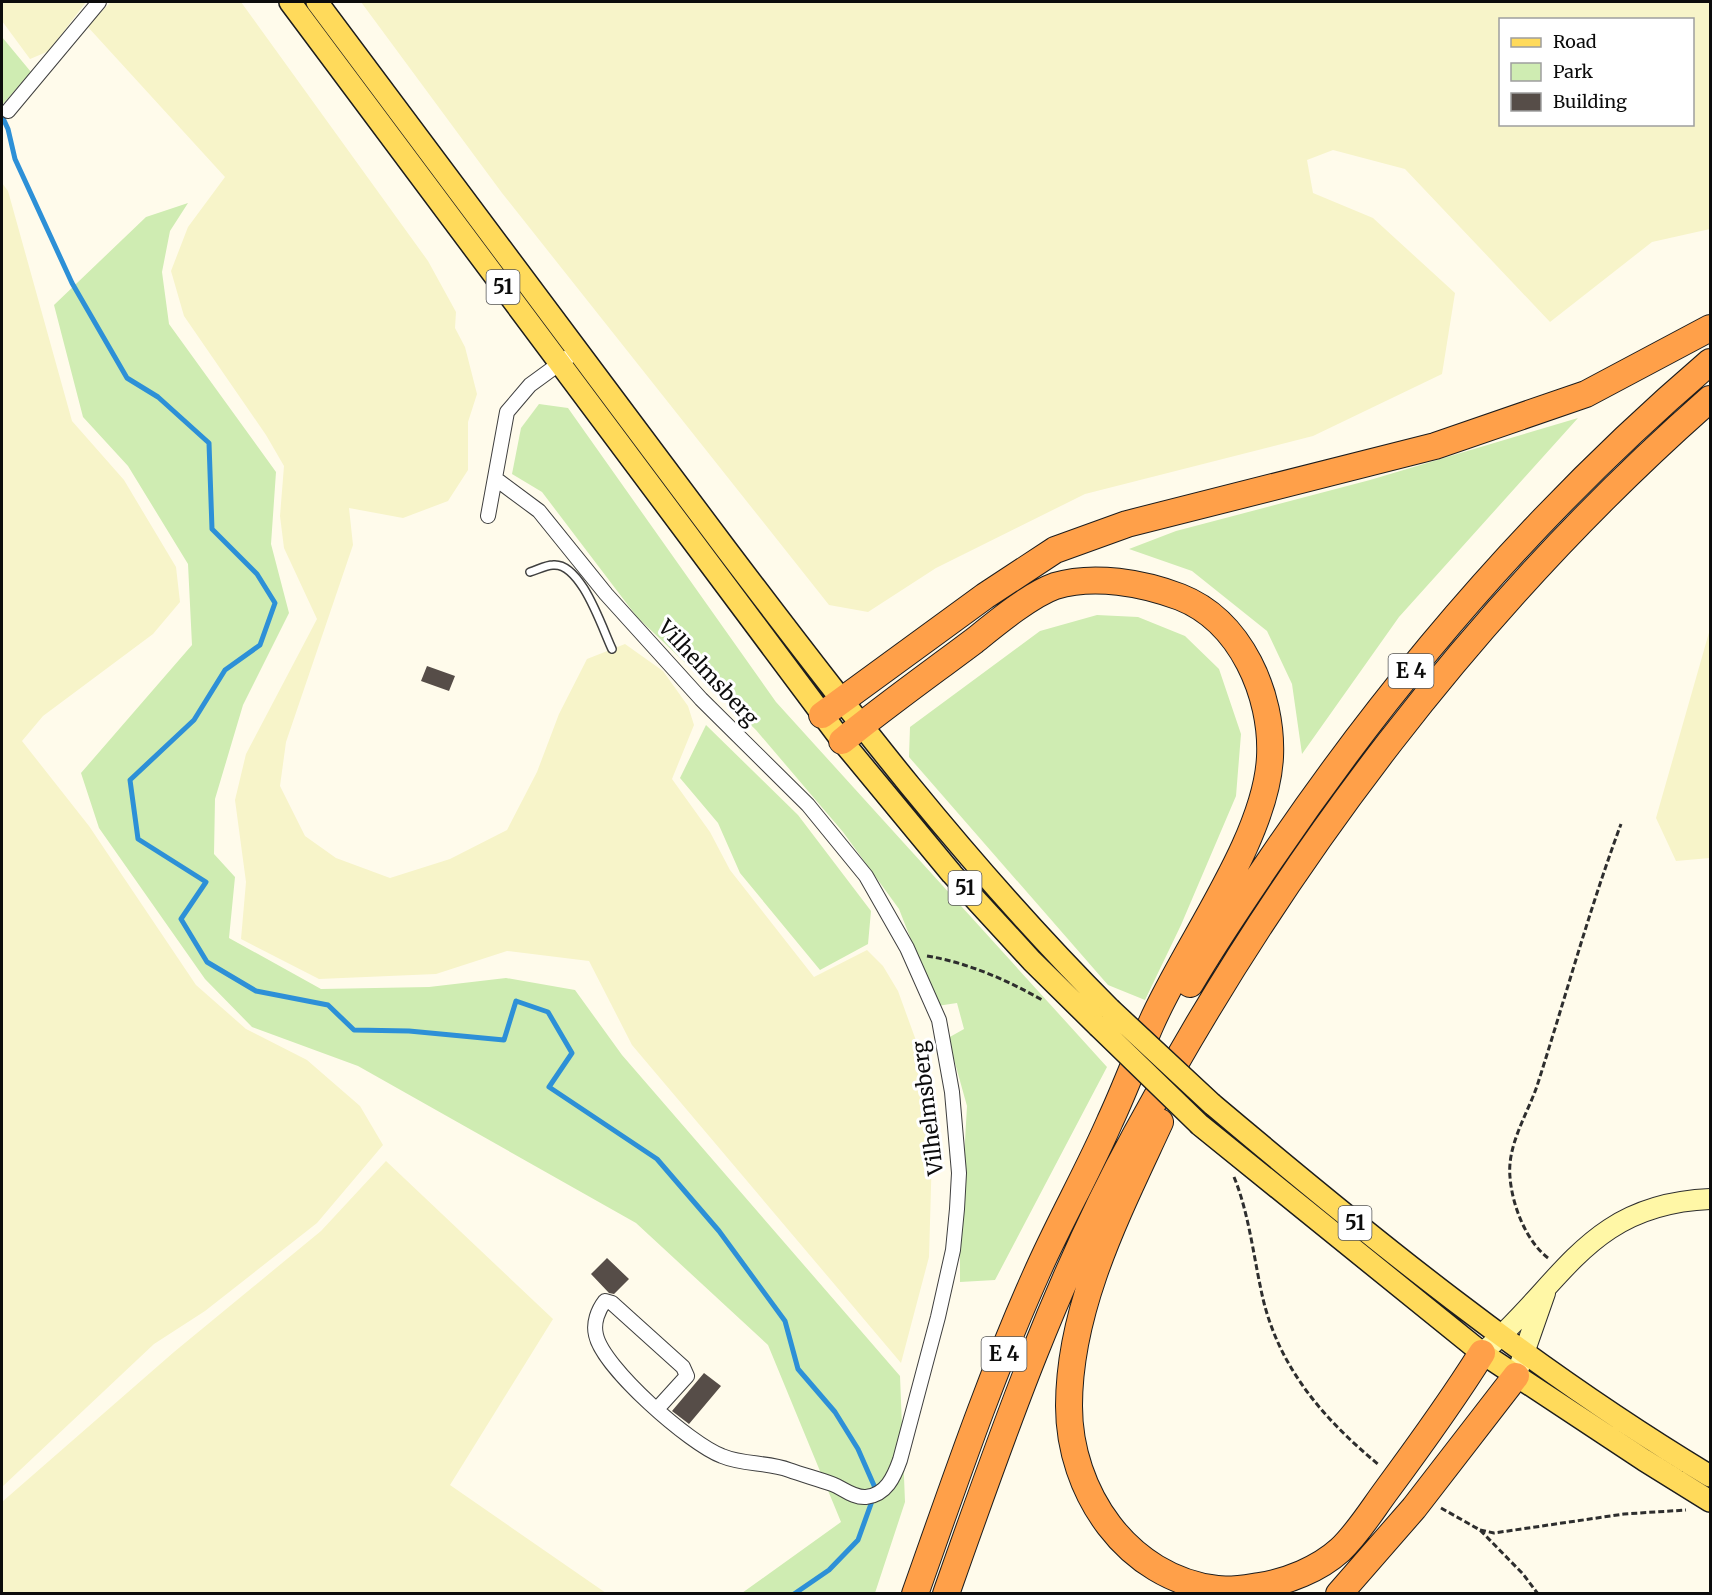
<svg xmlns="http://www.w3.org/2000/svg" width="1712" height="1595" font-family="Merriweather,serif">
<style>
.farmland{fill:#f7f4c9;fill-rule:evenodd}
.green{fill:#cfecb2}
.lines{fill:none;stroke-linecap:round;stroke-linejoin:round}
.stream{stroke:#2d90d7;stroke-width:5}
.building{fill:#564d48}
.lane-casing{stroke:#3f3f3f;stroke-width:10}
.street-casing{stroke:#3f3f3f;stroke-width:16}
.secondary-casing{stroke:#2e2e2e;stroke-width:22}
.primary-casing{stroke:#1d1d1d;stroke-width:24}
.highway-casing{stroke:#1d1d1d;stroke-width:28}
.path{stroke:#2e2e2e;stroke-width:3;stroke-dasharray:6 3;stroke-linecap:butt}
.lane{stroke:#fff;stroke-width:7}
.street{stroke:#fff;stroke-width:14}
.secondary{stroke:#fff7a6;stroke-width:20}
.primary{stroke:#ffda5b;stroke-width:21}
.highway{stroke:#ffa049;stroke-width:26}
.primary-bridge-casing{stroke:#1d1d1d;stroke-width:24;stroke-linecap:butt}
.primary-bridge{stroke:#ffda5b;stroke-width:21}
.labels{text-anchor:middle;stroke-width:6;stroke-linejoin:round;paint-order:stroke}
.shield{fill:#fff;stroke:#555;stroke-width:1.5}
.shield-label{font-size:20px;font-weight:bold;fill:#0c0c0c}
.street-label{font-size:21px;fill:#0c0c0c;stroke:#fff}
</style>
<rect width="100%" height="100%" fill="#fffbeb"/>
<path class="farmland" d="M2,2H86L49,51L30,59L2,21Z
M111,2H241L428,261L456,312L455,328L465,347L477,394L468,422V470L448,501L403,518L349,508L353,545L286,742L280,786L305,836L336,858L390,878L450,859L507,830L537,772L559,714L587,659L625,644L663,671L688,706L694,725L672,779L710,832L730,870L814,977L867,950L883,966L898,991L922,1057L933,1118L929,1257L901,1363L632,1045L589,961L507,951L436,974L319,979L241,939L246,882L235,800L246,754L317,619L284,548L280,516L284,466L266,435L184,316L171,271L188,227L225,177L87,26Z
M361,2H1710V229L1652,242L1550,322L1405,169L1333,150L1307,160L1313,193L1373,218L1455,293L1442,374L1313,436L1085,494L936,568L868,612L829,605L502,193ZM1500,20H1692V124H1500Z
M2,183L8,191L72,421L124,480L176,567L180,602L153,634L43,716L22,741L89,826L196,985L246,1029L307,1060L360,1106L383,1145L317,1223L205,1311L154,1344L2,1487Z
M1710,629V858L1676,861L1656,818Z
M386,1161L553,1319L450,1485L606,1593H2V1502L174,1352L321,1231Z"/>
<path class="green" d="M2,37L31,72L2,105Z
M188,203L170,231L162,272L169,324L276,472L271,544L289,613L243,705L215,799L214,854L235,877L229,938L321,989L429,987L506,978L575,990L622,1055L900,1376L905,1502L875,1593H742L841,1522L768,1345L636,1223L358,1066L252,1027L205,979L99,828L81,773L192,645L188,564L128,466L83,417L54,305L146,217Z
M539,404L568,408L776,702L1107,1067L995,1280L960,1282V1227L967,1106L948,1038L964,1029L957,1003L937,1006L899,909L843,832L756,730L637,617L542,492L512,474L521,428Z
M1578,418L1399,617L1302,754L1292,684L1267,631L1192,571L1129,549L1176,531L1370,480Z
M1097,615L1138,617L1185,636L1219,669L1241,734L1236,796L1181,925L1145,1000L1108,985L909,757L910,727L1040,631Z
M706,725L798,815L871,911L868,944L820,970L740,873L718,823L680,778Z"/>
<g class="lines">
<path class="stream" d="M2,116L8,129L15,159L72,283L127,378L158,397L209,443L212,529L257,574L275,603L260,645L225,670L194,720L130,780L138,839L206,882L181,919L207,962L256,991L328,1005L354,1030L409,1031L504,1040L516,1001L548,1012L572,1053L549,1087L657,1159L719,1231L785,1321L798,1369L835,1412L858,1449L876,1490L858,1540L829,1570L794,1594"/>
</g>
<path class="building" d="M427,666L455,676L449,691L421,681Z
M607,1258L629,1279L614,1294L609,1293L591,1274Z
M704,1373L721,1386L689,1424L672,1411Z"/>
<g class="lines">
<defs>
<path id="lane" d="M530,572C537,570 546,565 553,565C581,562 602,628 612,649"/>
<path id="street" d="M8,111L99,2
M496,479L539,511L606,594L701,699L808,805L866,876L907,948L939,1020L952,1092L959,1173L957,1209L953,1250L938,1317L900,1460C894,1477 886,1495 866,1497C853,1498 843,1488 832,1484C818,1479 803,1475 789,1470C768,1462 743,1465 722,1456C690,1444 603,1368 596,1335C593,1323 598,1310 605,1301L612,1303L683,1367L687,1376L657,1409
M488,516L507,412L530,385L578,350"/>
<path id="secondary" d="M1482,1353C1564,1283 1588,1204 1710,1199
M1516,1376L1545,1293"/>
<path id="primary" d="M290,2L842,741L952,874L1032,961L1098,1026
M317,2C454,183 589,367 726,549C847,709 968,867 1110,1009
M1212,1104C1371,1238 1532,1369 1710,1476
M1200,1125L1482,1353L1644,1460L1710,1501"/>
<path id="highway" d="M822,715L985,596L1055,550L1127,524L1435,446L1586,394L1710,328
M842,741C885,706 930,674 974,641C995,624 1030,595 1055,586C1094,574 1143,583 1180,597C1241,621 1273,695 1270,757C1266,840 1185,946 1151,1024C1137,1056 1125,1089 1110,1121C1087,1174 1058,1224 1035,1277C989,1380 953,1487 915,1594
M1190,984C1215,941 1243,900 1271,859C1395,676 1543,505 1710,362
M1160,1122C1119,1211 1069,1306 1069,1406C1069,1492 1127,1578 1217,1589C1231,1591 1246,1588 1259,1586C1287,1582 1319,1569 1340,1550C1358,1533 1372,1510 1386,1491C1420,1445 1452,1401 1482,1353
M946,1594C1001,1438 1056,1280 1136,1134C1284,860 1476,605 1710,399
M1339,1594L1414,1508L1516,1376"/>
</defs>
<use href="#lane" class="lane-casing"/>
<use href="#street" class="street-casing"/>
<use href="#secondary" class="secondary-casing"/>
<use href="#primary" class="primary-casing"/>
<use href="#highway" class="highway-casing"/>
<path class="path" d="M927,956C969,963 1007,980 1044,1001
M1234,1177C1250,1216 1254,1262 1264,1303C1282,1372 1326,1421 1379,1465
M1548,1258C1526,1241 1512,1205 1510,1177C1507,1145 1527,1115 1537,1086C1565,999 1589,910 1621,824
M1441,1508L1480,1530L1523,1574L1538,1594
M1480,1530L1494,1533L1624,1514L1686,1510"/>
<use href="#lane" class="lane"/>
<use href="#street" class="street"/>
<use href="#secondary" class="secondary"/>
<use href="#primary" class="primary"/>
<use href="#highway" class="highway"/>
<defs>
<path id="primary-bridge" d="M1110,1009L1212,1104
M1098,1026L1200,1125"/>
</defs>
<use href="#primary-bridge" class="primary-bridge-casing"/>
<use href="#primary-bridge" class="primary-bridge"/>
</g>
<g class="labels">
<g class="shield">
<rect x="486.5" y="270" width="33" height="34" rx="4.5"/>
<rect x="1388.5" y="654" width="45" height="34" rx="4.5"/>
<rect x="948.5" y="871" width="33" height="34" rx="4.5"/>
<rect x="1338.5" y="1206" width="33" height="34" rx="4.5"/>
<rect x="981.5" y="1337" width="45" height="34" rx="4.5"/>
</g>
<g class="shield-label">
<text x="503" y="294">51</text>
<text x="1411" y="678">E 4</text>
<text x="965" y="895">51</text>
<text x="1355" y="1230">51</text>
<text x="1004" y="1361">E 4</text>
</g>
<g class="street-label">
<text transform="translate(708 673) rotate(47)" y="7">Vilhelmsberg</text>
<text transform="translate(928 1108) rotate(-97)" y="7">Vilhelmsberg</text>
</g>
</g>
<rect width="1712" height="1595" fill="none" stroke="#0c0c0c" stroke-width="6"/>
<rect x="1499" y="18" width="195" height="108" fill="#ffffff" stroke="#9e9e9e" stroke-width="1.5"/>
<rect x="1511" y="38" width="30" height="9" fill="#ffda5b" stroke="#9e9e9e" stroke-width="1.5"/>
<text x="1553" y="48" font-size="18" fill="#0c0c0c">Road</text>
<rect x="1511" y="63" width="30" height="18" fill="#cfecb2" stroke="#9e9e9e" stroke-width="1.5"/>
<text x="1553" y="78" font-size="18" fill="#0c0c0c">Park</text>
<rect x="1511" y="93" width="30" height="18" fill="#564d48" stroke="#9e9e9e" stroke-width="1.5"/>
<text x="1553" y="108" font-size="18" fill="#0c0c0c">Building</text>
</svg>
